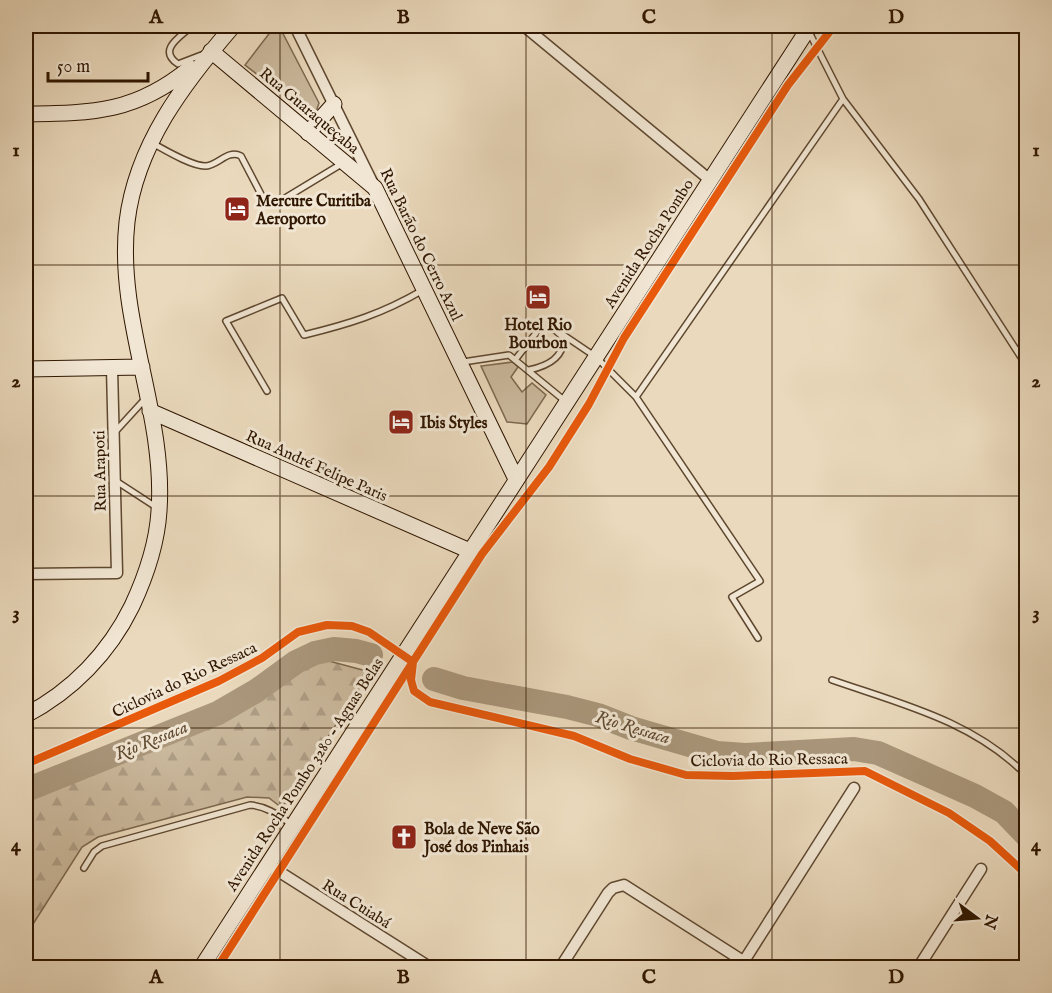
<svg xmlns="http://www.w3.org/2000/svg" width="1052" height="993" font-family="'IM FELL English',serif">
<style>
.green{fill:#cab89c;stroke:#7c674e;stroke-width:1.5}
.forest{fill:url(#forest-firs);stroke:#7c674e;stroke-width:1.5}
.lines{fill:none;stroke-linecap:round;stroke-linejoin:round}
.river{stroke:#aa977c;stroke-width:24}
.lane-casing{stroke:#5e472f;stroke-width:8}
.street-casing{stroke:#5e472f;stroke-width:13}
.secondary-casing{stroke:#2f1600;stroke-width:17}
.lane{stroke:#f1e6d3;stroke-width:5}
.street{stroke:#f1e6d3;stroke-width:10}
.secondary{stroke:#f1e6d3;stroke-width:15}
.cycleway-casing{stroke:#f1e6d3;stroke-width:11}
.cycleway{stroke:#e8590c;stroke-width:8}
.grid{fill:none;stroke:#2f1600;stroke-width:1.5;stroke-opacity:0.55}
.labels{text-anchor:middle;stroke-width:6;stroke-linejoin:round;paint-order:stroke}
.street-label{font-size:16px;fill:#2f1600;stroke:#f1e6d3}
.poi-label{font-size:16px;font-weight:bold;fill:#2f1600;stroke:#f1e6d3;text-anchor:start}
.water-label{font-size:18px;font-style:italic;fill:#604a32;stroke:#f1e6d3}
.neatline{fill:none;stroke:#2f1600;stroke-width:2}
.grid-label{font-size:20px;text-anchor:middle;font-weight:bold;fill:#2f1600}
</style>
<defs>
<pattern id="forest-firs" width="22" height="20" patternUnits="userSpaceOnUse" patternTransform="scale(1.5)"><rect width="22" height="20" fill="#cab89c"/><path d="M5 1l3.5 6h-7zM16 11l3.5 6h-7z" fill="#ae9d85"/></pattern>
</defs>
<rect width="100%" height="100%" fill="#ead9bc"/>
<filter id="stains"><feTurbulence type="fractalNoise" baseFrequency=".00333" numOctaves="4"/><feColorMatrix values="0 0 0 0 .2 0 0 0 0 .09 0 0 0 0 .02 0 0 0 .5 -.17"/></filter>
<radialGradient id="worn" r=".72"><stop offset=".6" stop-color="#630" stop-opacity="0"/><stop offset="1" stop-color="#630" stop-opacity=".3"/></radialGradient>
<path class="green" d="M275,26H279L319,103L316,112H306L245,65Z
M513,362L518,367L511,377L522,392L532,383L546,395L527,424L507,422L481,366Z"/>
<path class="forest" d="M329,661L370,672L282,808L269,798L247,797L98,837L82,847L28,932L26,930V798L219,719L250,703L309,662Z"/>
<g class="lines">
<path class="river" d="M434,679L463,688L567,707L598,715L631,728L717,753L745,755L854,749L878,753L975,796L1004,812L1026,835
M26,790L218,713L256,691L296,662L315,653L334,649L356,651L371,655"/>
<defs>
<path id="lane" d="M192,26C180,37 157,50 178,64L204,54
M808,30L843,99L919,199L1026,365
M152,143C165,150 191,166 205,166C218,166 227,149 241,156L264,200L277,203L343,163
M559,332L596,357L636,397L843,99
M515,360L536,333
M463,362L509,355L565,401
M529,370C547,366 565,358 563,337L555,330
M267,391L226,321L282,298L304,335C349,324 382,314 423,290
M636,397L760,581L732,597L758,638
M114,433L146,398
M116,481L156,507
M832,680C901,704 973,721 1026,775
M84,868L94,852L102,846L250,805C266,806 278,815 291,824"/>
<path id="street" d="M295,26L372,182
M524,26L710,180
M26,574L117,573L112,368
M267,864L431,968
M744,961L854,788
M560,968L608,893L613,888L624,885L754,968
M918,968L981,869"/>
<path id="secondary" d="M211,51L375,188L516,479
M26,114C93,113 135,113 190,68
M308,133L334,104
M26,369L142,367
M150,411L470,551
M26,715C72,691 109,653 132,606C146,576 157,544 159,511C166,413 116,320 127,222C136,145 184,83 233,26
M201,968L810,26"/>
</defs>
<use href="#lane" class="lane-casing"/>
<use href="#street" class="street-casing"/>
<use href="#secondary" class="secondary-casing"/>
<use href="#lane" class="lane"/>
<use href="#street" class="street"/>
<use href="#secondary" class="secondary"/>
<defs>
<path id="cycleway" d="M26,764L219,681L262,658L298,632L327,625L352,626L369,632L413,662L411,680L414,691L430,702L574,736L630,759L686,775L733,776L865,771L949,813L990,841L1026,874
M217,968L482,554L549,467L589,404L624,338L788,85L834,26"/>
</defs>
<use href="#cycleway" class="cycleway-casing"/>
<use href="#cycleway" class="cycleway"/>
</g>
<path class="grid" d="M280,26V968M526,26V968M772,26V968M26,265H1026M26,496H1026M26,728H1026"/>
<defs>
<symbol id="hotel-square" viewBox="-11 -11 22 22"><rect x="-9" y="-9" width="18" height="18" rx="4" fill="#8f2418" stroke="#f1e6d3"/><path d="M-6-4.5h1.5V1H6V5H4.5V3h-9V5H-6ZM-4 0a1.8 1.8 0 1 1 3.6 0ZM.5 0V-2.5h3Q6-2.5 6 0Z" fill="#fff"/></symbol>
<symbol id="church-square" viewBox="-11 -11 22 22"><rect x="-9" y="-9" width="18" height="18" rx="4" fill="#8f2418" stroke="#f1e6d3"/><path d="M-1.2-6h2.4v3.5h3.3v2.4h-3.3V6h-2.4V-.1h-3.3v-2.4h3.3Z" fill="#fff"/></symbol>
</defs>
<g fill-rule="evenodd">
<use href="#hotel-square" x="222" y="194" width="30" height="30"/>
<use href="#hotel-square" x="523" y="282" width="30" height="30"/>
<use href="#hotel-square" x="386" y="407" width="30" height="30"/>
<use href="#church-square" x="389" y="822" width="30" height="30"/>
</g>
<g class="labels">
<g class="street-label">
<text transform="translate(310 110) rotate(40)" y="6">Rua Guaraqueçaba</text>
<text transform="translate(648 243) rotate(-57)" y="6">Avenida Rocha Pombo</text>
<text transform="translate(422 244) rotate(64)" y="6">Rua Barão do Cerro Azul</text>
<text transform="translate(317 465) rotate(24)" y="6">Rua André Felipe Paris</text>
<text transform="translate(99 471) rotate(-91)" y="6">Rua Arapoti</text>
<text transform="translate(184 679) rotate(-25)" y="6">Ciclovia do Rio Ressaca</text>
<text transform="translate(769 759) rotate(-1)" y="6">Ciclovia do Rio Ressaca</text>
<text transform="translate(304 774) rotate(-57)" y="6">Avenida Rocha Pombo 3280 - Aguas Belas</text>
<text transform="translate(357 903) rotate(32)" y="6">Rua Cuiabá</text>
</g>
<g class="poi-label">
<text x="256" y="206">Mercure Curitiba<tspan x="256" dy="18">Aeroporto</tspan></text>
<text x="538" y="330" text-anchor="middle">Hotel Rio<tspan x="538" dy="18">Bourbon</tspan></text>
<text x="420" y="428">Ibis Styles</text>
<text x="424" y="834">Bola de Neve São<tspan x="424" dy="18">José dos Pinhais</tspan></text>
</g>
<g class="water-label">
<text transform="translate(633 727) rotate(17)" y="6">Rio Ressaca</text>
<text transform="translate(151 740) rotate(-22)" y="6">Rio Ressaca</text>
</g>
</g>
<rect width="1052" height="993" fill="none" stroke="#ead9bc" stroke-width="66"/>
<g transform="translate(977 918) rotate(106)" stroke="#f1e6d3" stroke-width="4.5" paint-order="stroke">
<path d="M0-4.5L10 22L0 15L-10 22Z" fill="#2f1600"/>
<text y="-9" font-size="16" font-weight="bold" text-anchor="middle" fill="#2f1600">N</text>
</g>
<path d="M48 72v9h100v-9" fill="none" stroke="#2f1600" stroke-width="3"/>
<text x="57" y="72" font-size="18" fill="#2f1600" stroke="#f1e6d3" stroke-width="4.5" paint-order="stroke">50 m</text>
<rect x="33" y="33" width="986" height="927" class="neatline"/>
<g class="grid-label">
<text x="156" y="23">A</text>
<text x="403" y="23">B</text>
<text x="649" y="23">C</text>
<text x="896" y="23">D</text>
<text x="16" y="156">1</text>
<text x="1036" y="156">1</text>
<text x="16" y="387">2</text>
<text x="1036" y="387">2</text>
<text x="16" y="619">3</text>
<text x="1036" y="619">3</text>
<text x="16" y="851">4</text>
<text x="1036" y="851">4</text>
<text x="156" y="983">A</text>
<text x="403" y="983">B</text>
<text x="649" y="983">C</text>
<text x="896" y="983">D</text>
</g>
<rect width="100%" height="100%" filter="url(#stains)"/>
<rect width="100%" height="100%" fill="url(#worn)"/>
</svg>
